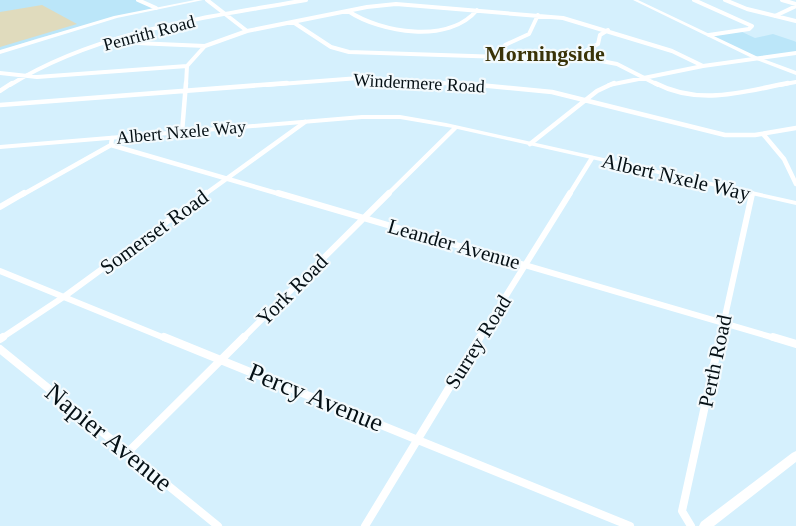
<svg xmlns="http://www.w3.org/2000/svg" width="796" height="526" font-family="'Times New Roman',serif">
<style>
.built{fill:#bbe6f9}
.green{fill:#e0dbbd}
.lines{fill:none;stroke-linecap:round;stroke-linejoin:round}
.street-far3{stroke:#fff;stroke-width:4}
.street-far2{stroke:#fff;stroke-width:4.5}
.street-far1{stroke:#fff;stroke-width:6}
.street{stroke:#fff;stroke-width:8}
.secondary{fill:#fff;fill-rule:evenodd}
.labels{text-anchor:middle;stroke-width:4.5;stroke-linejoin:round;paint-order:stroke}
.far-street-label{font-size:18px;fill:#051015;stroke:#f3fafd}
.street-label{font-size:21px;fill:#051015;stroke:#f3fafd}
.far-district-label{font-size:22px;font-weight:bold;fill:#3a3308;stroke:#f3fafd}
.near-street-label{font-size:26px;fill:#051015;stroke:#f3fafd}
</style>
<rect width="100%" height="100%" fill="#d5f0fd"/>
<path class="built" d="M0,0H137L154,8L39,38L0,51Z
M740,31L755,38L773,34L794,41L796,42V52L757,57L712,36Z"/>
<path class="green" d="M42,5L77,24L0,47V12Z"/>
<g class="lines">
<path class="street-far3" d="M138,0L156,8
M207,0L247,31
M694,0L752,26L749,29L709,35
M725,0L747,9L796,21
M782,0L796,4
M348,11C381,33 449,44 477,10
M775,16L796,6
M293,22L331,47L349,52L596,60L617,64L658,85
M113,42L205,46
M505,58V45L529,34L538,15
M577,59L580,54L598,44L600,35L608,30
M0,73L37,77L187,66
M10,85C99,30 205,18 306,0
M186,85L187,66L205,46L247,31L367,7L396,4L563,18L672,51L703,66
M267,85L359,78L475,85
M609,85L703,66L796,53
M780,85L796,82"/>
<path class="street-far2" d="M458,83L552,92L725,135H755L796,128
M655,83C699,106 742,92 788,83
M0,91L12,83
M0,105L287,83
M182,132L186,83
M763,134L784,159L796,184
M530,144L597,91L614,83
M111,145L283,195
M22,195L111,145L112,138
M204,195L305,122
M387,195L455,128
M569,195L592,158"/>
<path class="street-far1" d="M278,193L778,339
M0,207L24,193
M0,271L167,339
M0,339L65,296L206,193
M242,339L389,193
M479,339L570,193
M720,339L752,194"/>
<path class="street" d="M164,337L630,526
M773,337L796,344
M0,339L3,337
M0,349L218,526
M128,452L244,337
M365,526L480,337
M691,526L682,511L720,337"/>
<path class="secondary" d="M195,0H203L117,18L0,54V50L114,16Z
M633,0H638L758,57L796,71V75L754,59Z
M362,115H400L446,123L796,201V205L453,128L400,119H362L0,149V145Z
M796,451V462L714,526H699L701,522L792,453Z"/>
</g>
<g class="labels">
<g class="far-street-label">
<text transform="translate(149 33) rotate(-15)" y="6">Penrith Road</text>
<text transform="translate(419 83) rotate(3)" y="6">Windermere Road</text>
<text transform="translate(181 132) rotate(-5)" y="6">Albert Nxele Way</text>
</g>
<g class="street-label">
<text transform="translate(676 177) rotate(13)" y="7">Albert Nxele Way</text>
<text transform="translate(154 232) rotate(-36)" y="7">Somerset Road</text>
<text transform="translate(454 244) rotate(16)" y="7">Leander Avenue</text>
<text transform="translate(292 290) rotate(-45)" y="7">York Road</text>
<text transform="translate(478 342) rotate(-58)" y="7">Surrey Road</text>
<text transform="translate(715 361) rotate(-78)" y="7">Perth Road</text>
</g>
<g class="far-district-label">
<text x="545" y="61">Morningside</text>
</g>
<g class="near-street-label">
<text transform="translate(316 397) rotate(22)" y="9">Percy Avenue</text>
<text transform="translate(109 437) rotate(39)" y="9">Napier Avenue</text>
</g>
</g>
</svg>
